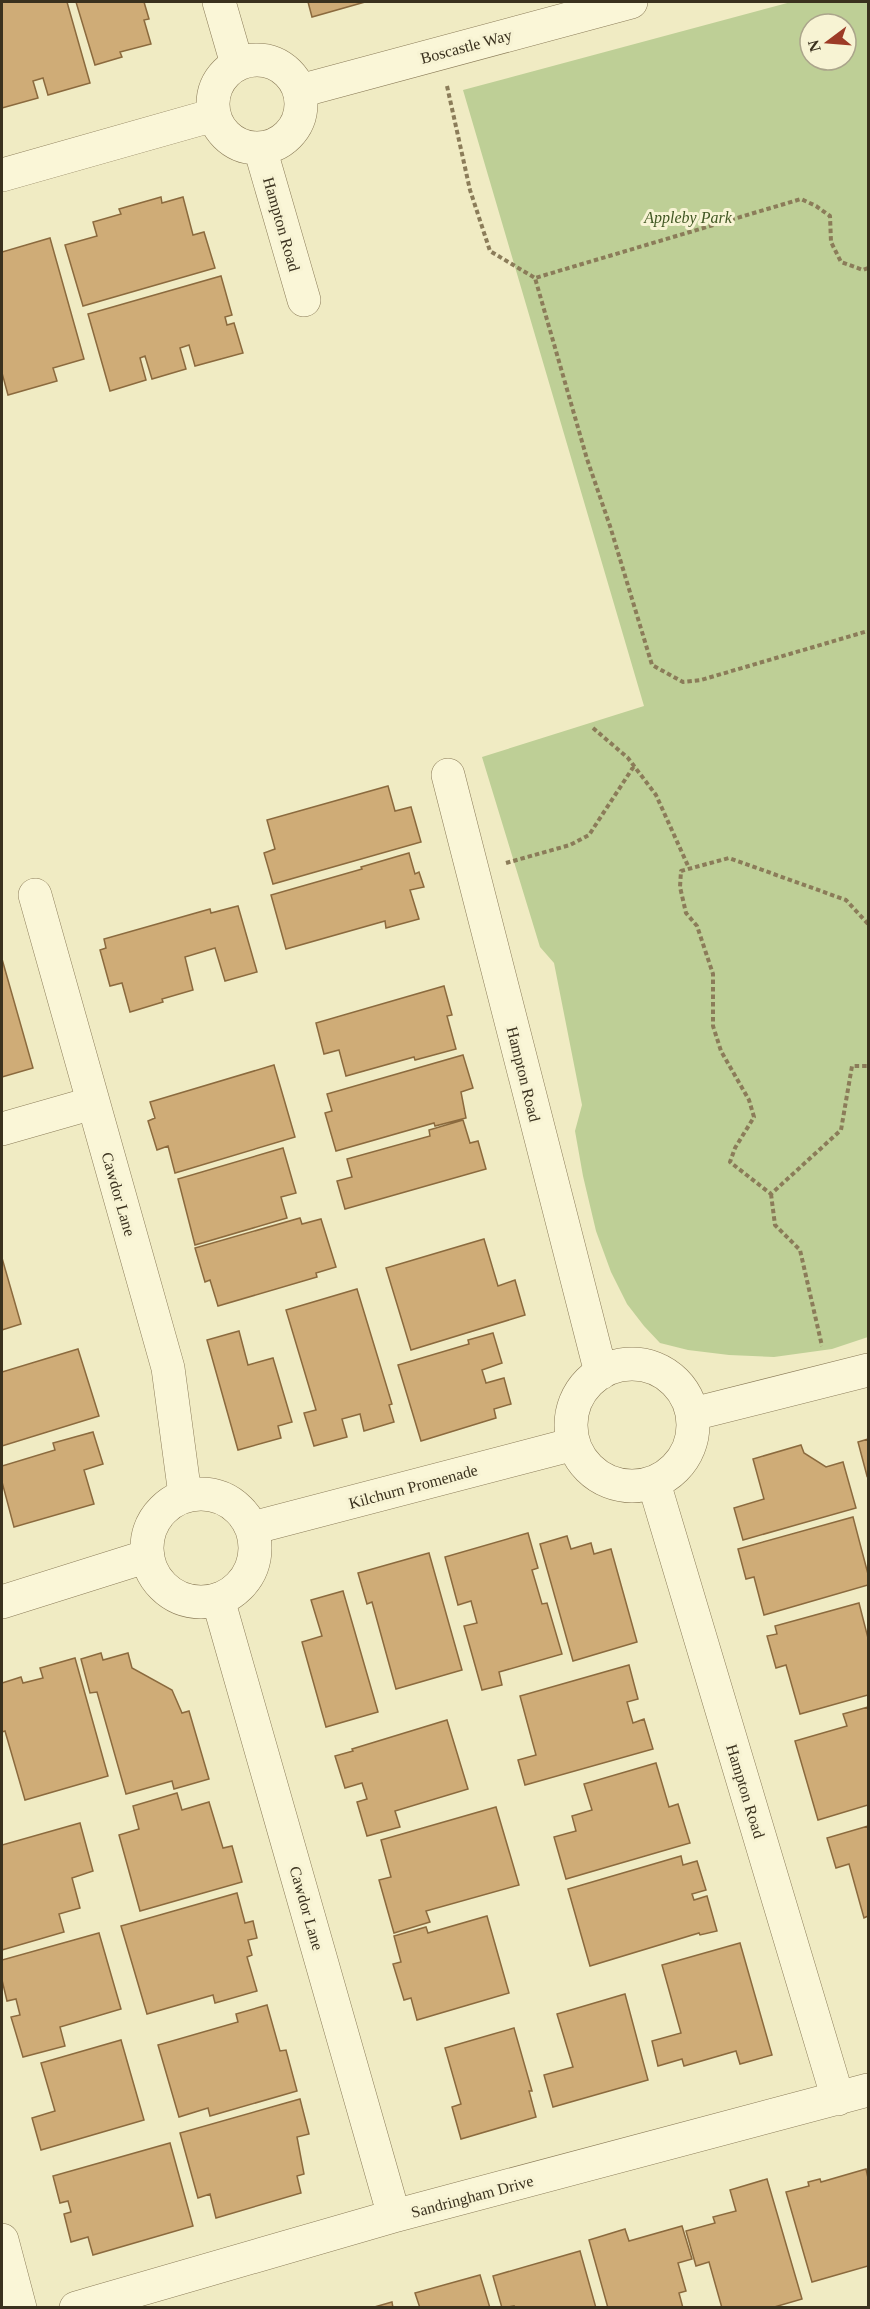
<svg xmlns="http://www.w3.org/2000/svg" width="870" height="2309" font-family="Georgia,serif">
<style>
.green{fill:#becf96;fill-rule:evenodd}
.building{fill:#cfac77;stroke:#8b6a3e;stroke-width:1.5}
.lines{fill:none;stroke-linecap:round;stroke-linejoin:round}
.street-casing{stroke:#8b7c59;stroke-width:34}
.path{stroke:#8b7c59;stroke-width:4;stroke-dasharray:4.5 3;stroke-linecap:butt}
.street{stroke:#faf6d7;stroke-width:33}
.labels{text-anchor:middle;stroke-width:6;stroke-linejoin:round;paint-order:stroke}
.street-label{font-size:16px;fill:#3a311e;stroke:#f7f3d3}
.park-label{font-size:16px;font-style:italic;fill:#415723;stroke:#f7f3d3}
</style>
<rect width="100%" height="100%" fill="#f0ebc3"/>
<path class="green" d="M791,2H868V1337L832,1349L774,1357L729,1355L688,1350L660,1343L644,1326L627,1304L611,1272L596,1231L583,1176L575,1131L582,1105L554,963L540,947L482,757L644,706L463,90ZM810,24H846V60H810Z"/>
<path class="building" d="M2,2H67L90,83L48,95L43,78L33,81L38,98L2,108Z
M76,2H144L149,19L144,20L151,44L120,52L122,57L95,65Z
M308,2H365L312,17Z
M161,197L162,203L183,197L193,235L204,232L215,268L83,306L65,245L97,236L93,222L121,214L119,209Z
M50,238L84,359L53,368L57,381L8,395L2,373V252Z
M221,276L232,315L225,317L227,325L234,323L243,353L195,366L189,345L180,348L186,369L152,379L145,356L140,358L146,380L110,391L88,314Z
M388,786L395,811L411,807L421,842L273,884L264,853L275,849L267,820Z
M409,853L415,874L419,872L424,887L410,890L419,919L386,928L385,921L286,949L271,895L362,869L361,867Z
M238,906L257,972L225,981L215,948L185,957L193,990L162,999L163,1002L130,1012L122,983L110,986L100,950L106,948L104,939L210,909L211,913Z
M2,959L33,1068L2,1077Z
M444,986L452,1015L447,1016L456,1049L415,1060L414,1057L346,1076L339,1050L324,1054L316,1023Z
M463,1055L473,1088L461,1092L466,1118L435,1126L434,1123L336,1151L325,1113L332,1111L327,1094Z
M274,1065L295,1137L175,1173L168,1146L157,1150L148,1121L155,1118L150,1102Z
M463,1120L470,1143L478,1141L486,1169L345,1209L337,1181L352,1177L347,1159L430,1136L429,1130Z
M283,1148L296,1193L281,1197L287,1218L195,1245L178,1179Z
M300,1218L302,1224L321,1219L336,1267L316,1273L317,1277L218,1306L210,1280L205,1282L195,1248Z
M484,1239L498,1286L515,1280L525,1315L411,1350L386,1268Z
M2,1258L21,1324L2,1330Z
M357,1289L392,1404L389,1405L394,1422L364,1431L360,1414L342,1419L347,1437L314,1446L304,1413L316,1410L286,1310Z
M239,1331L248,1365L273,1358L292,1422L278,1426L281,1438L238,1450L207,1340Z
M493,1333L502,1363L482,1370L486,1383L504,1378L511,1404L494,1409L496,1418L421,1441L398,1365L469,1344L468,1340Z
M78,1349L99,1416L2,1446V1372Z
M93,1432L103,1464L84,1470L94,1504L14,1527L2,1482V1466L55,1450L53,1443Z
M868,1439V1475L867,1476L858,1442Z
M801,1445L804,1453L826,1467L843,1462L856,1508L743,1540L734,1508L764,1499L753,1459Z
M853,1517L868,1574V1585L764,1615L754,1577L746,1579L738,1549Z
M528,1533L538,1568L532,1570L542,1604L547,1603L562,1654L499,1672L502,1685L482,1690L464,1626L477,1623L471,1601L458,1605L445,1557Z
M567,1536L571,1549L591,1543L594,1554L611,1549L637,1642L573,1661L540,1544Z
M429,1553L462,1670L396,1689L372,1602L367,1604L358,1573Z
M343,1591L378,1712L326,1727L302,1642L322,1636L311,1600Z
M859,1603L868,1638V1695L800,1714L786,1665L776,1668L767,1636L777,1634L775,1626Z
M101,1653L103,1660L128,1653L132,1668L172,1690L182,1713L189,1711L209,1779L174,1789L172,1781L126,1794L97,1692L90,1693L81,1659Z
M75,1658L108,1776L25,1800L5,1731L2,1732V1683L21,1677L23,1683L43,1678L40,1668Z
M629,1665L638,1699L627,1702L633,1723L644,1719L653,1749L525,1785L518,1760L536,1755L520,1696Z
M868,1707V1805L818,1820L795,1741L847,1726L843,1714Z
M447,1720L468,1789L395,1811L400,1827L367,1836L357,1802L367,1799L362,1783L345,1788L335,1756L353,1751L352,1749Z
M656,1763L669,1807L678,1804L690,1843L566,1879L554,1837L576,1831L572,1816L592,1810L584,1784Z
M177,1793L182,1810L209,1802L223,1848L232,1846L242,1882L140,1911L119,1835L139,1829L133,1806Z
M496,1807L519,1885L426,1911L430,1922L394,1933L379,1880L391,1877L381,1840Z
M80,1823L93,1871L72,1878L80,1908L59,1914L64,1932L2,1950V1845Z
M868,1826V1916L864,1918L849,1864L836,1868L827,1838Z
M681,1856L683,1865L697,1861L706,1890L692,1894L694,1900L707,1896L717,1931L700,1935L699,1933L590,1966L568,1889Z
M237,1893L245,1923L253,1921L257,1938L248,1940L252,1955L247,1957L257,1991L215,2003L213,1995L147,2014L121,1926Z
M487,1916L509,1993L417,2020L411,1998L404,2000L393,1964L401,1962L394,1936L426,1927L428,1933Z
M99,1933L121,2009L60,2027L65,2046L23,2057L11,2017L20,2015L16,1999L7,2001L2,1980V1960Z
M740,1943L772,2055L740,2064L736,2051L684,2066L682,2059L658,2066L652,2041L681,2033L662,1965Z
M625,1994L648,2080L553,2107L544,2075L573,2067L557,2014Z
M267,2005L280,2051L286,2050L297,2091L210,2116L208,2108L179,2117L158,2045L238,2022L236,2014Z
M514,2028L532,2091H529L536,2117L461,2139L452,2107L461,2104L445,2048Z
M121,2040L144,2120L41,2150L32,2118L55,2111L41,2063Z
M300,2099L309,2134L297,2137L304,2174L297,2176L301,2193L216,2218L210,2194L198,2198L180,2133Z
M170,2143L193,2226L93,2255L88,2237L71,2242L64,2214L71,2212L68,2201L60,2203L53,2176Z
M866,2169L868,2178V2266L812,2282L786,2192L809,2186L808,2182L820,2179L821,2182Z
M767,2179L802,2299L771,2308H722L709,2262L696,2266L686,2231L715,2223L713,2217L736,2211L730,2190Z
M682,2226L692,2259L678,2263L686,2291L679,2293L683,2308H608L589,2240L625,2229L629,2241Z
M580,2251L596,2308H514V2306L502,2308L493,2276Z
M480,2275L490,2308H420L415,2293Z
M392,2302L393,2308H371Z"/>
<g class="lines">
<defs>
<path id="street" d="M219,2L237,64
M213 104a44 44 0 1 1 88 0a44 44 0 1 1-88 0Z
M300,91L631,2
M260,148L304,300
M2,175L214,115
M448,775L601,1373
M35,895L168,1368L185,1495
M2,1129L93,1103
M571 1425a61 61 0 1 1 122 0a61 61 0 1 1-122 0Z
M693,1414L868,1370
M654,1483L838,2099
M147 1548a54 54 0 1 1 108 0a54 54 0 1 1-108 0Z
M252,1528L574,1444
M218,1599L394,2216
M2,1602L148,1556
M2,2240L20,2308
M76,2308L394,2216L868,2090"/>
</defs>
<use href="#street" class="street-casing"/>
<path class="path" d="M447,86L470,190L490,251L535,278
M868,268L863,270L841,262L831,242L830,216L816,206L801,199L535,278L587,459L610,526L652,665L683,682L701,680L868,631
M593,728L628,758L656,795L689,868
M506,863L570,845L589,835L634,766
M868,924L846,900L729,858L681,871L680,887L686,913L697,926L713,974V1026L721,1051L749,1100L754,1117L735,1148L730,1162L771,1194L841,1130L852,1066H868
M771,1194L775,1225L800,1250L822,1346"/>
<use href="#street" class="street"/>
</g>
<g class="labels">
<g class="street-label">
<text transform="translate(466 46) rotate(-15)" y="6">Boscastle Way</text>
<text transform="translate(282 224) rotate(74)" y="6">Hampton Road</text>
<text transform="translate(524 1074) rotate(76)" y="6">Hampton Road</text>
<text transform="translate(119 1194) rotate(74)" y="6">Cawdor Lane</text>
<text transform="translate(413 1486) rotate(-15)" y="6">Kilchurn Promenade</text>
<text transform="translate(746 1791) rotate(73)" y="6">Hampton Road</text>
<text transform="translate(307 1908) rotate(74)" y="6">Cawdor Lane</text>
<text transform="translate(472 2196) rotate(-15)" y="6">Sandringham Drive</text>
</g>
<g class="park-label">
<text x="688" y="223">Appleby Park</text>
</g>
</g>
<rect width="870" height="2309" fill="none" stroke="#3a311e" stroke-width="6"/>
<g transform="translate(828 42) rotate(254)"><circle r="28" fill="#f7f3d3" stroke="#aba58b" stroke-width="1.5"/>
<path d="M0-4.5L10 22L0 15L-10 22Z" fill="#9c3b26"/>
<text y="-9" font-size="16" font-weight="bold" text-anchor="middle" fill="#3a311e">N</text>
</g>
</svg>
